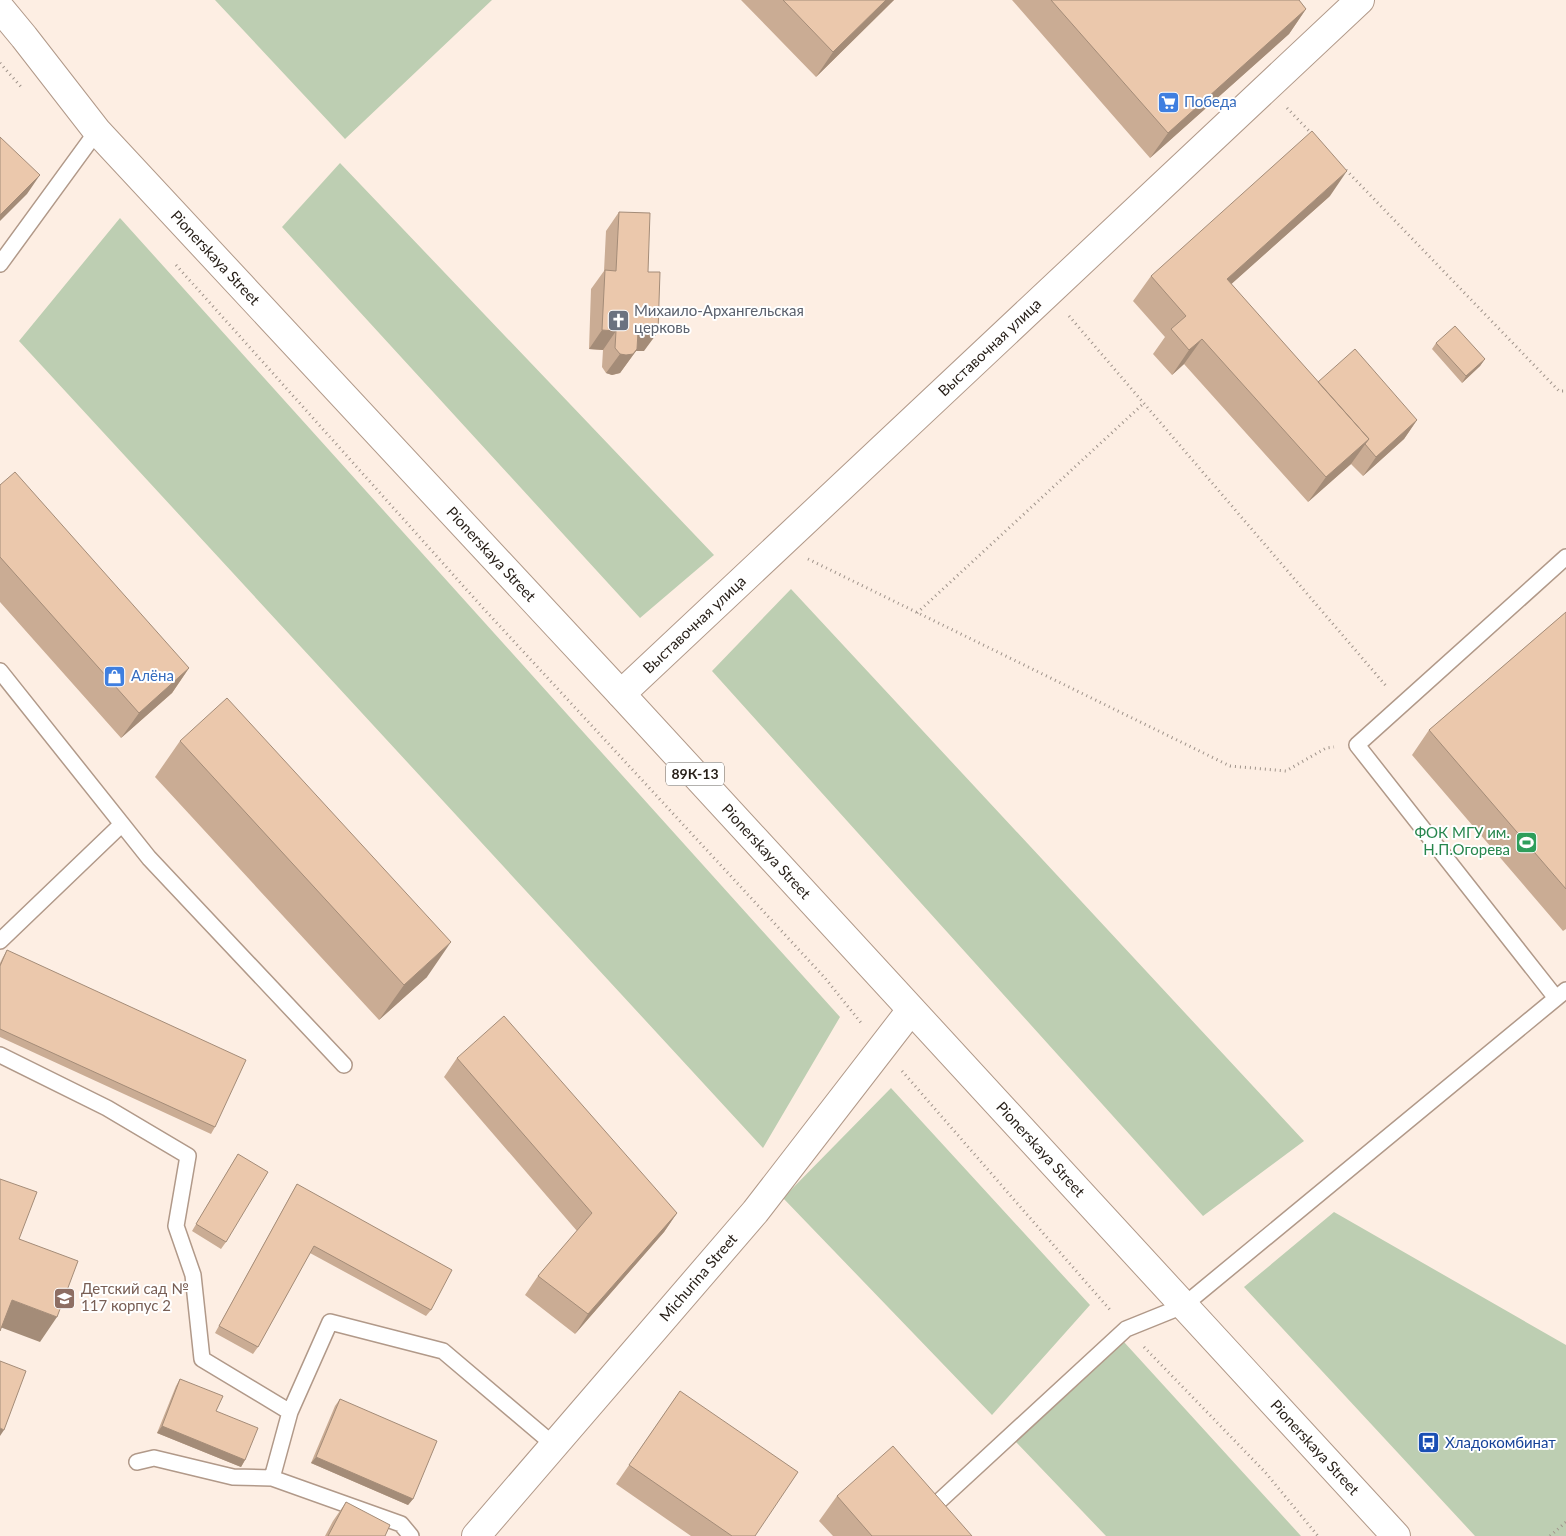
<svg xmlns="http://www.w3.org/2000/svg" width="1566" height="1536" font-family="Lato,sans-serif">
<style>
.green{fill:#bdceb2}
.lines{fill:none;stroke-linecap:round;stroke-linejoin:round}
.service-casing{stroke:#b19989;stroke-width:18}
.minor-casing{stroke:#b19989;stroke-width:30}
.primary-casing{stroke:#b19989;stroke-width:30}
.path{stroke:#9f938a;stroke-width:3;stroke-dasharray:1 4;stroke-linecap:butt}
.service{stroke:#fff;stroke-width:15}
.minor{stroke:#fff;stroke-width:28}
.primary{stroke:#fff;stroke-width:28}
.wall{fill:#caac94}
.shaded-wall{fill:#a48c78}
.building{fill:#ebc8ac;stroke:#a48c78}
.labels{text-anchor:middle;stroke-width:4;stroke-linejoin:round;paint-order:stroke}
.shield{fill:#fff;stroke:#67625d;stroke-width:1}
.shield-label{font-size:14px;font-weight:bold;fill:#261e17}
.shop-label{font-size:15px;fill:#366cbe;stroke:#fff;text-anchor:start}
.street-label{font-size:15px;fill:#261e17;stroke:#fff}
.worship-label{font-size:15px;fill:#5b616d;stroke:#fff;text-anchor:start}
.leisure-label{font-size:15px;fill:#27864d;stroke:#fff;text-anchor:end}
.education-label{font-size:15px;fill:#785e54;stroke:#fff;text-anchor:start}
.transit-label{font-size:15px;fill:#164399;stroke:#fff;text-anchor:start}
</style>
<rect width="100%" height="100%" fill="#fdeee3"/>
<path class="green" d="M215,0H492L345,139Z
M340,163L714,555L640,618L282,227Z
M120,218L840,1017L763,1148L19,341Z
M791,589L1304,1141L1203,1216L712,671Z
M891,1088L1090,1305L992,1415L783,1198Z
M1334,1212L1566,1345V1536H1475L1244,1287Z
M1124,1342L1301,1536H1106L1015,1441Z"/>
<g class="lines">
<defs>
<path id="service" d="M0,264L97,131
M0,671L149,858L344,1065
M0,941L122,824
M1556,998L1357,745L1566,557
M0,1055L107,1108L188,1156L176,1226L193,1275L202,1359L290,1412L330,1322L443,1351L554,1445
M290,1412L272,1478L401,1524L411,1536
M137,1462L154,1458L233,1477L272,1478
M934,1506L1126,1329L1183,1306L1566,990"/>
<g id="minor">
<path id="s1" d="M621,694L1360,0"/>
<path id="s2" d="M476,1536L755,1212L911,1010"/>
</g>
<g id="primary">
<path id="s3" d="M0,8L24,37L97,131L621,694L1396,1536"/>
</g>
</defs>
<use href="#service" class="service-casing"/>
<use href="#minor" class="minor-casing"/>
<use href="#primary" class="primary-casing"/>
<path class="path" d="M0,63L23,89
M1287,108L1312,134
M1346,170L1559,391H1566
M176,265L483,608L825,978L862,1024
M1069,316L1387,687
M808,559L1230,766L1286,771L1326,748L1334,747
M917,613L1144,403
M902,1071L1111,1311
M1144,1347L1265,1472L1318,1536
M1550,1536L1566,1522"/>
<use href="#service" class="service"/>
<use href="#minor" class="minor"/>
<use href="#primary" class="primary"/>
</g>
<path class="wall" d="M741,0H894L816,77Z
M1012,0H1299L1306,9L1289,34L1150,158Z
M1330,196L1231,284L1318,382L1417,420L1404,439L1363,476L1351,464L1308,502L1184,364L1172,375L1153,354L1165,337L1133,301L1151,276Z
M619,212L644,351H636L620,373L612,375L606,373L602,367L603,350L589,349L591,289L604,271L606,231Z
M1436,343L1485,359L1480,366L1462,383L1432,349Z
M0,485L189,668L172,693L121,738L0,602Z
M1566,612V929L1563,931L1412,755L1429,730Z
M180,741L427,977L379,1020L155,777Z
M7,950L215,1127L211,1134L0,1037V963L3,957Z
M457,1058L677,1213L664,1232L575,1334L525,1295L538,1276L577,1231L444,1077Z
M238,1154L226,1242L221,1249L192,1231Z
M297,1184L431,1310L426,1316L310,1253L258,1347L253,1354L215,1333L293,1191Z
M180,1379L216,1411L245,1460L241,1467L157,1433L176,1386Z
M680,1391L755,1536H691L616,1484Z
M340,1399L413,1499L408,1505L311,1463L335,1406Z
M837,1496L972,1536H833L819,1521Z
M346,1502L385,1536H325L333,1521Z"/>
<path class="shaded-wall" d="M886,0H894L816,77L833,52Z
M1306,9L1289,34L1150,158L1168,133Z
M1347,171L1330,196L1209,304L1227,279Z
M40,175L27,194L0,221V215Z
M602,330L616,331L603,350L589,349Z
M638,332H658L644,351H636L620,373L612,375L606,373L620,354Z
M1202,339L1184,364L1172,375L1189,350Z
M1485,359L1480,366L1462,383L1466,376Z
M1417,420L1404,439L1363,476L1376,457Z
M1369,439L1351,464L1308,502L1326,477Z
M189,668L172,693L121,738L139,713Z
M451,942L427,977L379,1020L404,985Z
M677,1213L664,1232L575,1334L588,1314Z
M12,1300L57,1317L40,1342L0,1327Z
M162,1426L245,1460L241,1467L157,1433Z
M0,1428L4,1430L0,1436Z
M316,1457L413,1499L408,1505L311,1463Z"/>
<path class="building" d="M783,0H886L833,52Z
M1051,0H1299L1306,9L1168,133Z
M1312,131L1347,171L1227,279L1369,439L1326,477L1202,339L1189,350L1171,329L1186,316L1151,276Z
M0,137L40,175L0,215Z
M619,212L650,213L648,272H660L658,332H638L637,349L633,354L626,355L620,354L615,348L616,331L602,330L605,270L616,271Z
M1455,326L1485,359L1466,376L1436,343Z
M1355,349L1417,420L1376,457L1365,444L1369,439L1318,382Z
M15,472L189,668L139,713L0,557V485Z
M1566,612V889L1429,730Z
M227,698L451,942L404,985L180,741Z
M7,950L246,1060L215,1127L0,1029V966Z
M504,1016L677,1213L588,1314L538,1276L592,1213L457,1058Z
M238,1154L268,1172L226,1242L196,1224Z
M0,1179L37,1192L19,1239L78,1261L57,1317L12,1300L0,1331Z
M297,1184L452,1270L431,1310L314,1246L258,1347L219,1326Z
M0,1361L26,1371L4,1430L0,1428Z
M180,1379L223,1396L216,1411L258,1428L245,1460L162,1426Z
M680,1391L798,1472L755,1536H732L629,1465Z
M340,1399L437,1441L413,1499L316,1457Z
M893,1446L972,1536H872L837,1496Z
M346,1502L390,1525L385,1536H328Z"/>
<defs>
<symbol id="supermarket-square" viewBox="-11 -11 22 22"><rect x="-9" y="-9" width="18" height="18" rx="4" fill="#3f7fe0" stroke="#fff"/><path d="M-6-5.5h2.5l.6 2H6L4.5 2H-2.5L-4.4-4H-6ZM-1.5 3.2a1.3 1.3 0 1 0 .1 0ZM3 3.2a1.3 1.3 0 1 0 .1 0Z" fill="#fff"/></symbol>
<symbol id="church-square" viewBox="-11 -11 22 22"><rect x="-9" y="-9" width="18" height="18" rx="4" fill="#6b7280" stroke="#fff"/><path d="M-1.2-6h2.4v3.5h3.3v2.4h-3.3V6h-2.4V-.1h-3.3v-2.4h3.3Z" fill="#fff"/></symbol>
<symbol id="shop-square" viewBox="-11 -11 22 22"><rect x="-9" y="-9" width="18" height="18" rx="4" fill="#3f7fe0" stroke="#fff"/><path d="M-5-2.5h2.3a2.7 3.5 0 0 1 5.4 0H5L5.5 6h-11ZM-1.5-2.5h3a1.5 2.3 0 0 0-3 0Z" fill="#fff"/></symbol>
<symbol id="stadium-square" viewBox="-11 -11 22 22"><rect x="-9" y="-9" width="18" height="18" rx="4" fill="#2e9e5b" stroke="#fff"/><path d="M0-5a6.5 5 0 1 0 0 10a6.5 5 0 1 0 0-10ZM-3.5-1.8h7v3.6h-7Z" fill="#fff"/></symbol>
<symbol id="school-square" viewBox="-11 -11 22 22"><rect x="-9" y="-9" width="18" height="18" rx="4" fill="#8d6e63" stroke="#fff"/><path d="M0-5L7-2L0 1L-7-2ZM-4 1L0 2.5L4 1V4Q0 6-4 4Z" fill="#fff"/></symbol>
<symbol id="bus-square" viewBox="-11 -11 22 22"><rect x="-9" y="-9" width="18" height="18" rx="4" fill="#1a4fb4" stroke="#fff"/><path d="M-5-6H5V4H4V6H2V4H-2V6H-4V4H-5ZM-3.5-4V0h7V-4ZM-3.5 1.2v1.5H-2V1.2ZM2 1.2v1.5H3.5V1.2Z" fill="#fff"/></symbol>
</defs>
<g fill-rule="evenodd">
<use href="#supermarket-square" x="1156" y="90" width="25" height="25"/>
<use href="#church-square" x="606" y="308" width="25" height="25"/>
<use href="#shop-square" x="102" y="664" width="25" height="25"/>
<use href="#stadium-square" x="1514" y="830" width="25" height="25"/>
<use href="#school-square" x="52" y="1286" width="25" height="25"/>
<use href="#bus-square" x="1416" y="1430" width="25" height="25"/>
</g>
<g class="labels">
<rect class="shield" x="666" y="762.5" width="58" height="23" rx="4"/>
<g class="shield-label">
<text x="695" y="779">89К-13</text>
</g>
<g class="shop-label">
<text x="1184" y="107">Победа</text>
<text x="131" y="681">Алёна</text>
</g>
<g class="street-label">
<text dy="5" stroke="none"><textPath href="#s3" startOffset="330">Pionerskaya Street</textPath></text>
<text dy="5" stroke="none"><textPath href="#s1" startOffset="506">Выставочная улица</textPath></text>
<text dy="5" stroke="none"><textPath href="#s3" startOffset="735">Pionerskaya Street</textPath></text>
<text dy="5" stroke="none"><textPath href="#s1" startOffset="101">Выставочная улица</textPath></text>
<text dy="5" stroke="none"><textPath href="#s3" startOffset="1140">Pionerskaya Street</textPath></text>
<text dy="5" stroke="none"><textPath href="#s3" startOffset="1545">Pionerskaya Street</textPath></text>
<text dy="5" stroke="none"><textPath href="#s2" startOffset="341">Michurina Street</textPath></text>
<text dy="5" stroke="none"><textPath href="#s3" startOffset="1950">Pionerskaya Street</textPath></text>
</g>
<g class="worship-label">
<text x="634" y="316">Михаило-Архангельская<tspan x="634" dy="17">церковь</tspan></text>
</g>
<g class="leisure-label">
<text x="1510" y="838">ФОК МГУ им.<tspan x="1510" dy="17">Н.П.Огорева</tspan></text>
</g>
<g class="education-label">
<text x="81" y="1294">Детский сад №<tspan x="81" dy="17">117 корпус 2</tspan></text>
</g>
<g class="transit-label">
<text x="1445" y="1448">Хладокомбинат</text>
</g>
</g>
</svg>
